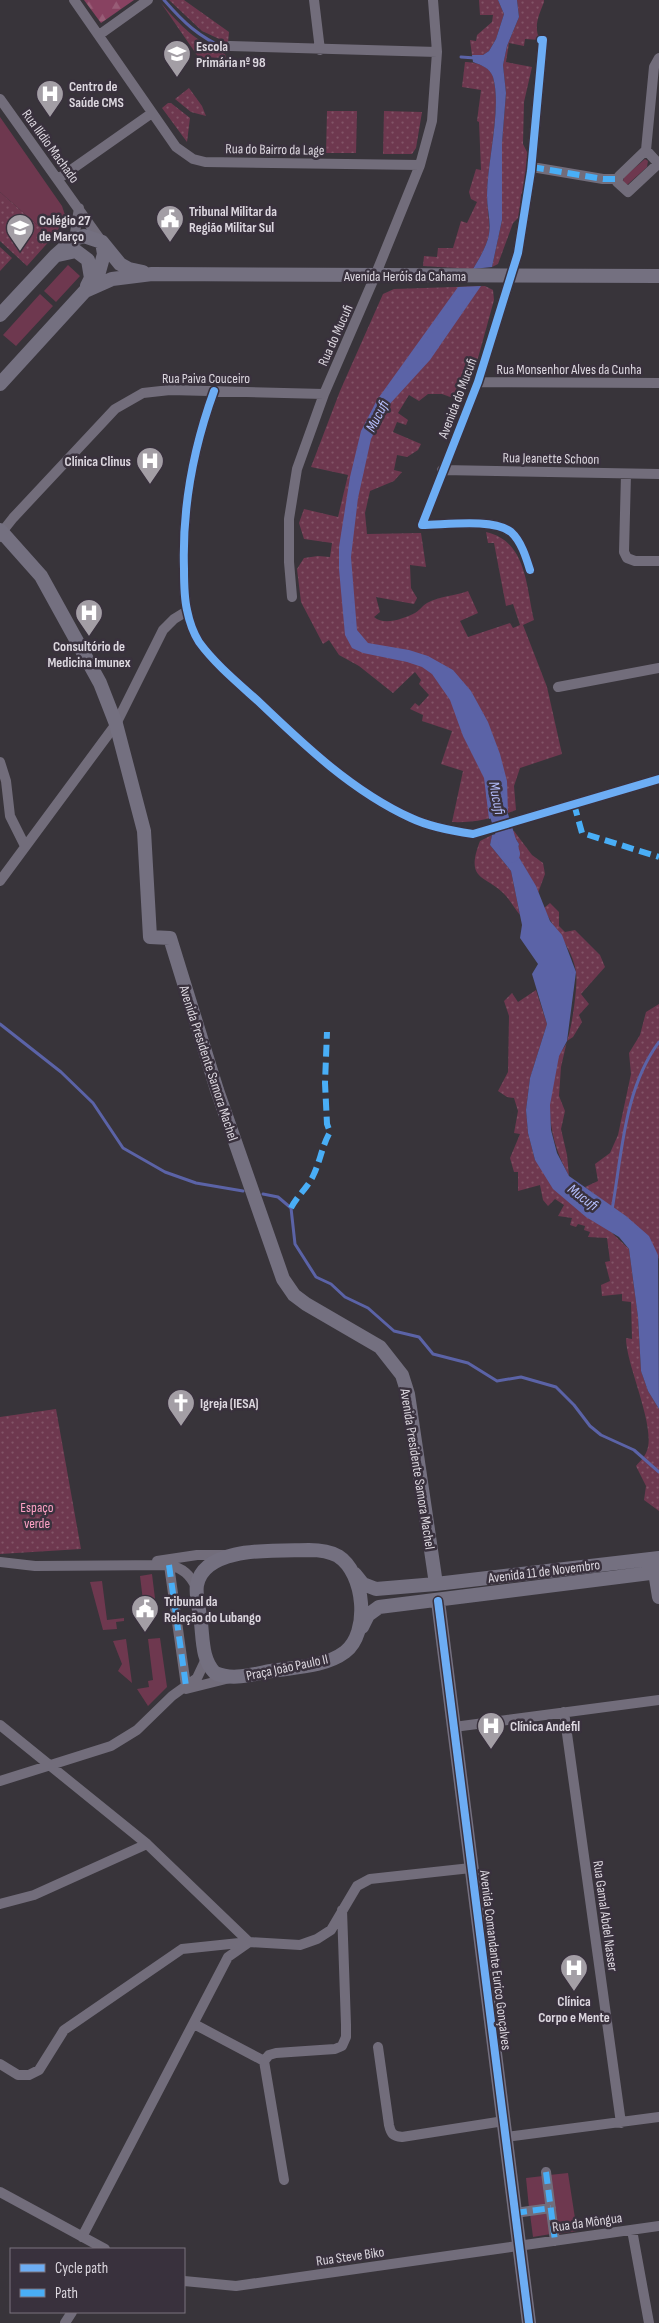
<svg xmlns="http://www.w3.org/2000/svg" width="659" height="2323" font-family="'Sofia Sans Condensed',sans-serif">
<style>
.grass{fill:url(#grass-dots)}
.forest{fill:url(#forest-firs)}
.garden{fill:#6e384f}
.water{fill:#5b63a7}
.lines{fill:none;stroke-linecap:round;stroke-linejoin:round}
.stream{stroke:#5b63a7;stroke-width:3}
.river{stroke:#5b63a7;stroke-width:18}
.street{stroke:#726d7b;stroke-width:10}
.secondary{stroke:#747080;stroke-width:14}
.quiet{stroke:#49aef6;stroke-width:6;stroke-dasharray:12 6;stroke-linecap:butt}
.cycleway-casing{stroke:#39313d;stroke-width:11}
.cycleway{stroke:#6dadf4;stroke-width:8}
.labels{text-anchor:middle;stroke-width:5;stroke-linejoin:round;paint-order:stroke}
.poi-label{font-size:14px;font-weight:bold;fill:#dcd7df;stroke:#39313d;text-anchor:start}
.street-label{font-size:14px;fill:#dcd7df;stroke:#39313d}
.park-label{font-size:14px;fill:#fda2c5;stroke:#39313d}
.water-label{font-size:15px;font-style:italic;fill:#b4befc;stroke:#39313d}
</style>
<defs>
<pattern id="grass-dots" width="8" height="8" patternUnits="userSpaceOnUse" patternTransform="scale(1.25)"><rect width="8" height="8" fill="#6e384f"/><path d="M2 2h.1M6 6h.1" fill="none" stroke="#825468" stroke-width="1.8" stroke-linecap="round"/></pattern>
<pattern id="forest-firs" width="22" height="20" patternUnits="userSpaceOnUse" patternTransform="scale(1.25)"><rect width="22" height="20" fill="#884261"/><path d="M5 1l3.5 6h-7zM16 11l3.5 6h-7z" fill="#985d77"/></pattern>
</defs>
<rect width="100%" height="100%" fill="#38343a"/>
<path class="grass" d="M169,0H184L229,32L228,43L202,31Z
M479,0H498L504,14L496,39L489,51L483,55H472L470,40L476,41L477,35L492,22L493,15H480Z
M517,0H544V2C539,15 533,27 540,40L525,39L524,46L509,43L506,62L532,67L524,102L523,144L529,156L526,188L521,195L519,217L513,223L498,264L492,267L502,220V143L506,93L503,65L507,46L519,17Z
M161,3C180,25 197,43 225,54L227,61H201Z
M465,62C475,62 490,66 493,77C502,109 487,161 487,196C487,209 490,221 489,234C487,246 479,259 473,269L423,266L424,256L437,257L438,248H453L461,221L467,223L477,202L471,199L469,192L476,169L481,170L479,122L477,121L481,90L462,87Z
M189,88L202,106L206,116L191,112L175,99Z
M168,103H171L190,118L187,142L162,108Z
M327,111H357L356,153H326Z
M384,111L422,112L416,148L412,154H383Z
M0,192L52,238L27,266L0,241Z
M0,247L12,258L0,271Z
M485,286L493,290L494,300L475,369L466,387L458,384L453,398L442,394H428L419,401L409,395L398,413L408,420L406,425L397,422L393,432L421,444L418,450L407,457L397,455L394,470L402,472L394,481L370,491L365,513L367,534L421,533L426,567L410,565L411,588L417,598L414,604L376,597L380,612L374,617C384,626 403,619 415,613C419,611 422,606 427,603C439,596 455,596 468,591L478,613L460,621L468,637L510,623L513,628L520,625L513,604L506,606L494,543H488L486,532C527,541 526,587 534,620L523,625L547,687L562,754L520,768L514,786L516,810C495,818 474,823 452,822L463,771L441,764L452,731L422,721L423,715L410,709L415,703L419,706L429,695L419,684L421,680L415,672L393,693L359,666L339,655L329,640L323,644L301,602L297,569L304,558L318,556L330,557L332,543L304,539L299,523L304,509L338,517L348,475L311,467L340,391L383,294L394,289Z
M510,830L514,831L532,855L543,863L545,874L538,893L517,854L519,844Z
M492,835L490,845L511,871L520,915C515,909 511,902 506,896C487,874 464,883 480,841Z
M550,903L559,912V926L565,932L575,930L600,955L605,967L581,994L589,1004L579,1015L582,1022L573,1037L567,1041L561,1067L559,1096L565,1111L561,1129L567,1155L569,1176C547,1136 545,1101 558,1057C560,1051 566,1047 567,1041C572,1027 578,986 576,972C573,948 553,929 544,908Z
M536,990L547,1024L530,1078L526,1110L528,1133L535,1160L629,1249L638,1317L641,1371L648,1391L659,1409V1511L644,1500L646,1486L636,1466C639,1462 644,1458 646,1453C658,1430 626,1366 626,1338L632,1339L631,1302L622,1301V1294L602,1296L601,1285L610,1281L605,1262L610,1261L607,1238L588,1237L590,1232L584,1230L585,1226L578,1224L576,1227L570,1225L572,1218L558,1216L564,1205L555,1199L548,1206L543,1200L540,1185L518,1191V1172H514L510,1158L520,1134L514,1133L518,1111L514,1098L507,1097L498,1091L508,1072L509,1016L504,1001L512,993L518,1002Z
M659,1004V1260L658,1255L602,1200L585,1187L598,1181L595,1164L610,1153L618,1135L631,1074L629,1053L640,1035L646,1012Z
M56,1409L81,1549L0,1554V1417Z"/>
<path class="forest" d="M84,0H134L101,23Z"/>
<path class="garden" d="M0,117L62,206L66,218L52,238L0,192Z
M645,159L648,161L647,167L627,185L623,181L624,177Z
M68,265L80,276L56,302L44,291Z
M40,294L53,306L16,346L3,335Z
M152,1574L157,1615L145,1617L140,1576Z
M102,1581L107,1620L124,1618V1621L116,1622L117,1629L103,1630L90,1582Z
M160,1638L167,1687L148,1706L137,1689L149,1687L148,1681L153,1680L148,1639Z
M126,1639L132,1683L118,1671L122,1664L113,1641Z
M568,2173L577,2231L557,2234L549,2175Z
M543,2176L547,2205L529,2208L526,2178Z
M548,2212L551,2234L533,2237L530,2214Z"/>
<path class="water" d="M498,0H517L519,17L507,46L503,65L506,93L502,143V220L492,267L473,269C479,259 487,246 489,234C491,221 487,209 487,196C487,161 502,109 493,77C490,68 481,65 473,62L472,55H483L489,51L496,39L504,14Z
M481,286L430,360L388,406L371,439L358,498L351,557L357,630L368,643L409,650L428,656L453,670L471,691L488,722L500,754L507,781L508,813L489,819L484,778L463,736L450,700L432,674L422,667L407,662L363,653L352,648L345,635L339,569V547L350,477L361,431L377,400L458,287Z
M510,830L519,844L517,854L536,886L550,921L562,935L576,972L567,1041L559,1056L550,1105L551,1130L557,1153L569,1176L626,1216L649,1236L658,1255L659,1409L648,1391L641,1371L638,1317L629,1249L619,1237L586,1217L553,1189L535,1160L528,1133L526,1110L530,1078L547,1024L532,974L538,964L520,938L522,925L511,871L490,845L492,835Z"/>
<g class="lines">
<path class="stream" d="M164,0C184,23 198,36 226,49
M461,57L475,58
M0,1024L61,1072L93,1103L123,1148L165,1172L196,1183L243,1191
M263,1194L278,1197L291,1208L295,1244L316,1277L331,1284L345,1297L368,1308L394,1331L419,1337L433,1354L468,1363L497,1381L521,1377L556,1387L574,1405L590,1426L601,1435L634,1450L659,1472
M612,1210C622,1154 624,1089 659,1042"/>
<path class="river" d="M495,792L498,812L511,854"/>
<path class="street" d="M74,0L176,147L193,159L205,162L420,165
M314,0L320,50
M99,35L148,0
M230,46L437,52
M659,58L654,67L646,150L659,164
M0,99L102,242
M646,150L619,176L617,182L628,192L658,164
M532,167L603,179H616
M58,179L152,113
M74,239L79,208
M478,382L659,383
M214,391C193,449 182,507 184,569C184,582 184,597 187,610C189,620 194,634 199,642C215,664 238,683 258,701C304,745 352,791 411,818C430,827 452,831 473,834L659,779
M442,470L659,474
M626,474L624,552L627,558L635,561H659
M0,537L2,532L13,518L115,409L143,393L170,390L324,394
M530,570C526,557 521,541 511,532C493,518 445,525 422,525L478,382L518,253L531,171L543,40H541
M292,597L289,562V519L297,469L324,394L375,276L420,165L432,121L437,52L433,0
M558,687L659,668
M0,762L6,781L10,816L25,846
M0,881L116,724L163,630L174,619L187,611
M157,1561L197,1555H227
M0,1562L35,1566L169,1565C183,1568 190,1575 196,1587
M169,1565L186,1686
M186,1689L230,1678
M564,1712L621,2123
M0,1725L147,1844L249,1942
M454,1727L659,1700
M0,1781L111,1746L137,1730L172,1696L197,1678L206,1659
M0,1904L34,1895L147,1844
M194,2024L264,2061
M378,2047L389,2125C391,2134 393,2136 402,2137L504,2121
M0,2064L18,2075H29L39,2070L64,2030L182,1949L249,1942L300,1945L317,1939L331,1930L357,1886L370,1879L471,1868
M506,2137L659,2117
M546,2172L555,2241
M284,2180L264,2061L269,2055L276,2053L335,2049L342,2046L346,2037V2025L342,1910
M0,2192L105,2249
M515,2213L551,2208
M632,2230L649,2323
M82,2237L228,1957L248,1943
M184,2281L236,2286L659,2226
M65,2323L72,2312"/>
<path class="secondary" d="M58,255L76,251L88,260L91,278L87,286
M85,291L112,279L152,274L659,276
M0,315L55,256L74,239L84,236L102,242L120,264L129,269L143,272
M0,384L85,291L99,272L104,254L102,242
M0,530L41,576L100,683L116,724L144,831L150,937L170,938L217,1090L283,1279L294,1295L306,1304L380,1347L402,1375L408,1394L436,1584
M309,1550C319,1550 329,1551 338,1556C365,1573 370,1633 345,1652C325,1667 295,1667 271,1671C253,1674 233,1681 215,1673C202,1660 203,1640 201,1623C200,1611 195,1596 197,1585C204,1545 278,1551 309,1550Z
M654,1566L659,1597
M355,1574L363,1584L376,1589L436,1584L659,1558
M438,1601L529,2323
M362,1627L368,1615L379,1607L659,1572"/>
<path class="quiet" d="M532,167L603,179H616
M574,804L582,833L659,857
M291,1208C297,1196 308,1187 313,1176C320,1162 322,1146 330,1132L327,1124L325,1083L327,1032
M169,1565L186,1686
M546,2172L555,2241
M515,2213L551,2208"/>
<defs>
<path id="cycleway" d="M214,391C193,449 182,507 184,569C184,582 184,597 187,610C189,620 194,634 199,642C215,664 238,683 258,701C304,745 352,791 411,818C430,827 452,831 473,834L659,779
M530,570C526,557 521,541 511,532C493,518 445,525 422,525L478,382L518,253L531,171L543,40H541
M438,1601L529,2323"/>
</defs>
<use href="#cycleway" class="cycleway-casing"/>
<use href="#cycleway" class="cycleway"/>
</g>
<defs>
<symbol id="school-pin" viewBox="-11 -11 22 30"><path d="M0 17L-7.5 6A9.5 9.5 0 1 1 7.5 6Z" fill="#a39ea5" stroke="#39313d"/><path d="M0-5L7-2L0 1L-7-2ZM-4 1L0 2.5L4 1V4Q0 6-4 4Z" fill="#fff"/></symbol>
<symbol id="hospital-pin" viewBox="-11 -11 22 30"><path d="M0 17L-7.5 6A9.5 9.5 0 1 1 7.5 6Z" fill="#a39ea5" stroke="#39313d"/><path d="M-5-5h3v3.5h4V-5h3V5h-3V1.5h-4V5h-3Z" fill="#fff"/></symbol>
<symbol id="civic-pin" viewBox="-11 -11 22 30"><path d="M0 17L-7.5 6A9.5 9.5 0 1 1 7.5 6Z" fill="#a39ea5" stroke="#39313d"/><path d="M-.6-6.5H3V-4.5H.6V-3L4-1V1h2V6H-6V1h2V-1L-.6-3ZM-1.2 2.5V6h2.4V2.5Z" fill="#fff"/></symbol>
<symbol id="church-pin" viewBox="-11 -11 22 30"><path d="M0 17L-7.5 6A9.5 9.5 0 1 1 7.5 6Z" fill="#a39ea5" stroke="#39313d"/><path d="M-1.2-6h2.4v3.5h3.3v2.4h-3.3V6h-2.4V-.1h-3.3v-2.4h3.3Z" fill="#fff"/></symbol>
</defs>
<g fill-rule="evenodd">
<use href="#school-pin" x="161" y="38" width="32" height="43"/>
<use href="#hospital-pin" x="34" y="78" width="32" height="43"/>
<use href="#civic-pin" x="154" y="203" width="32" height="43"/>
<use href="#school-pin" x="4" y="212" width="32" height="43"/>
<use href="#hospital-pin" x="134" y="445" width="32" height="43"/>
<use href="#hospital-pin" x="73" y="597" width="32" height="43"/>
<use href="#church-pin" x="165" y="1387" width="32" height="43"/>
<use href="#civic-pin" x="129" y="1593" width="32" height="43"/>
<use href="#hospital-pin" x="475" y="1710" width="32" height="43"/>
<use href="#hospital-pin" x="558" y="1952" width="32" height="43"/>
</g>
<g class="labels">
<g class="poi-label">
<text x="196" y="51">Escola<tspan x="196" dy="16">Primária nº 98</tspan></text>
<text x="69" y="91">Centro de<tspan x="69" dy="16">Saúde CMS</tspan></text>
<text x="189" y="216">Tribunal Militar da<tspan x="189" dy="16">Região Militar Sul</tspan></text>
<text x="39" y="225">Colégio 27<tspan x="39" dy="16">de Março</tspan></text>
<text x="131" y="466" text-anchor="end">Clínica Clinus</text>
<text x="89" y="651" text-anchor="middle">Consultório de<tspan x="89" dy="16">Medicina Imunex</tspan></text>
<text x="200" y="1408">Igreja (IESA)</text>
<text x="164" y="1606">Tribunal da<tspan x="164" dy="16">Relação do Lubango</tspan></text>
<text x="510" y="1731">Clínica Andefil</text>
<text x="574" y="2006" text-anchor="middle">Clínica<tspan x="574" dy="16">Corpo e Mente</tspan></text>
</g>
<g class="street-label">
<text transform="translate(51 146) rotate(54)" y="5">Rua Ilídio Machado</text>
<text transform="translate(275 149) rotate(1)" y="5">Rua do Bairro da Lage</text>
<text x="405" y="281">Avenida Heróis da Cahama</text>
<text transform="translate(335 335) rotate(-66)" y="5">Rua do Mucufi</text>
<text x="569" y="374">Rua Monsenhor Alves da Cunha</text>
<text x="206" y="383">Rua Paiva Couceiro</text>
<text transform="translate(457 398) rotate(-69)" y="5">Avenida do Mucufi</text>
<text transform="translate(551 458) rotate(1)" y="5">Rua Jeanette Schoon</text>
<text transform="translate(209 1063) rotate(72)" y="5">Avenida Presidente Samora Machel</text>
<text transform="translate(418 1469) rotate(81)" y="5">Avenida Presidente Samora Machel</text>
<text transform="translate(544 1571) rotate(-7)" y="5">Avenida 11 de Novembro</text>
<text transform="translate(287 1667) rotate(-12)" y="5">Praça João Paulo II</text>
<text transform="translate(606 1916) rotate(82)" y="5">Rua Gamal Abdel Nasser</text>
<text transform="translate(496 1960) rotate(83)" y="5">Avenida Comandante Eurico Gonçalves</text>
<text transform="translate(587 2222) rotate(-8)" y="5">Rua da Môngua</text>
<text transform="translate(350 2256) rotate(-8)" y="5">Rua Steve Biko</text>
</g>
<g class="park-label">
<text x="37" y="1512">Espaço<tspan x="37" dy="16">verde</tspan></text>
</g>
<g class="water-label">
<text transform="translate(377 416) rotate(-63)" y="5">Mucufi</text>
<text transform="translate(497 798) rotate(79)" y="5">Mucufi</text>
<text transform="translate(583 1197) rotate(37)" y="5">Mucufi</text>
</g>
</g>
<rect x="10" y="2248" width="175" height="65" fill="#39313d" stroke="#7a737e"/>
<rect x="20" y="2264" width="25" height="8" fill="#6dadf4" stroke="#7a737e"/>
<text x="55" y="2273" font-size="15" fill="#dcd7df">Cycle path</text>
<rect x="20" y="2289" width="25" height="8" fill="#49aef6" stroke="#7a737e"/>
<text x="55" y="2298" font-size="15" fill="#dcd7df">Path</text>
</svg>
